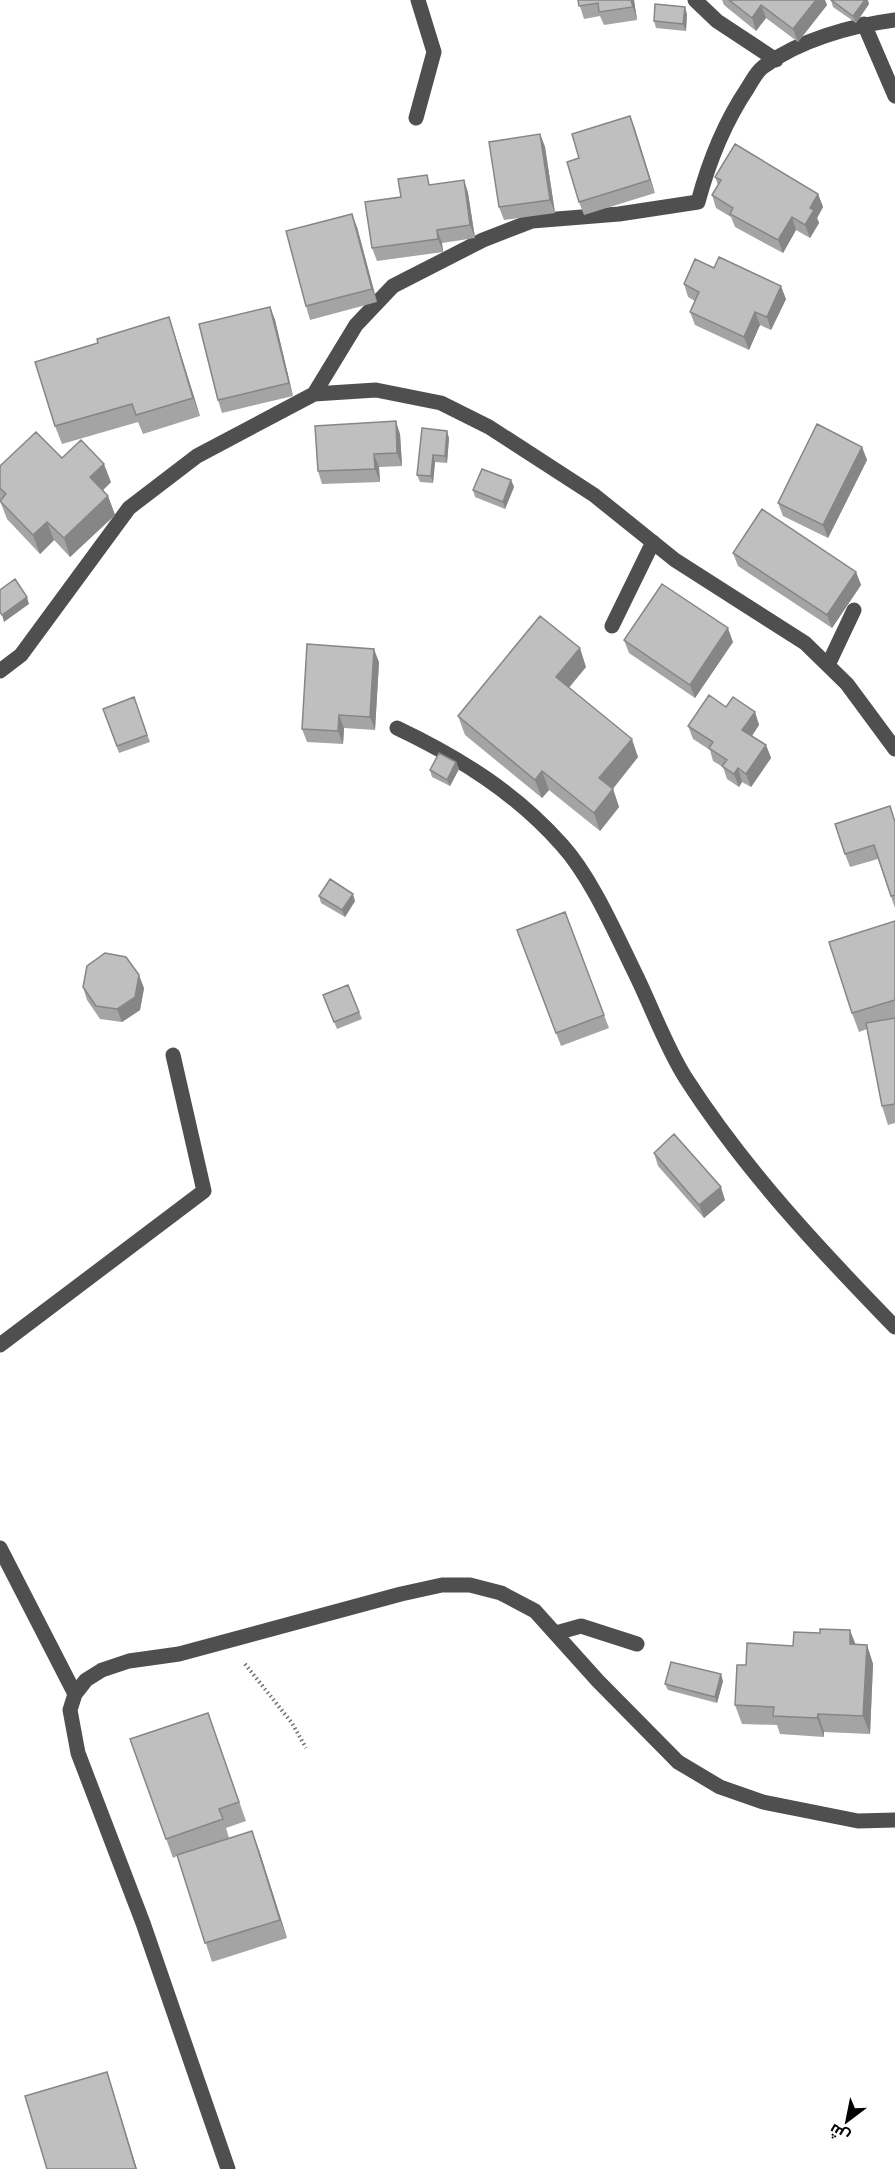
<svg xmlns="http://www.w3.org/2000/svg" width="895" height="2169" font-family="'Space Grotesk',Cairo,sans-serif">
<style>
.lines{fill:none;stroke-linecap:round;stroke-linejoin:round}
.path{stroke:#717171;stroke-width:4;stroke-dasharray:1.5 3;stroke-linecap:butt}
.minor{stroke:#4f4f4f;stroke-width:15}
.wall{fill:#a4a4a4}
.shaded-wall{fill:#868686}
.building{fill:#bfbfbf;stroke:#868686;stroke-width:1.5}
</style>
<rect width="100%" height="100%" fill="#fff"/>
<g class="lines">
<path class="path" d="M245,1664L292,1723L306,1748"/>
<path class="minor" d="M695,0L717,21L776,60
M864,24L895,96
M416,118L434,52L418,0
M314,394L356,325L393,286L483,240L532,221L619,214L698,202C709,161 723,125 747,89C751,83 756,72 763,67C799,40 850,26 895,20
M612,626L653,542
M828,665L854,610
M0,671L21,655L129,508L197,456L314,394L376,390L441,403L489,427L594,495L675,560L805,643L847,684L895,749
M397,728C460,758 516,793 562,845C591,877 615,932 634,971C651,1005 665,1045 685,1077C744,1169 819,1249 895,1327
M0,1345L204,1191L173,1055
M0,1548L75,1694
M556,1633L581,1626L637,1644
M228,2169L143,1923L78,1753L70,1710L75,1694L86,1680L102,1670L129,1661L179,1654L401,1594L442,1585H470L501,1593L535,1611L598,1681L678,1762L720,1787L763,1802L858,1821L895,1820"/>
</g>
<path class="wall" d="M578,0H634L637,20L604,25L600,16L584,19Z
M722,0H825L827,5L798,42L766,18L756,31L724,5Z
M831,0L869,4L856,23L833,7Z
M687,14L686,31L656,28L654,21Z
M630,116L655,193L584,215L579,202V158Z
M540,134L545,147L555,213L504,220L499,207Z
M715,177L818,194L823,207L817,218L819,223L810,238L796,230L783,253L735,227L731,217L716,208L712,195L718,185Z
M464,180L468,193L475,238L442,243L443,252L377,261L372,248L401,197L431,185Z
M357,227L377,302L310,320L306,306Z
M684,284L786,299L771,330L760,325L749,350L695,325L690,312L695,301L688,297Z
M270,307L275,320L293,396L222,413L218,400Z
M175,336L200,416L143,434L138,422L62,444L55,426Z
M422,428L449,438L447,463L435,462L433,483L420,482L417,475Z
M400,434L402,466L379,467L380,482L322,484L318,471Z
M862,447L867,460L828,538L783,516L778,503Z
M62,458L111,482L103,490L108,496L115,515L70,557L54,540L40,554L7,519L0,501V466Z
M511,480L514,487L505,509L475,497L473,490Z
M733,553L856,572L861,585L832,628L738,566Z
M624,640L733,642L695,698L629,653Z
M379,662L375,730L344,728L343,744L307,742L302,729Z
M586,667L569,688L638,757L613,789L619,807L600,831L549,790L542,798L465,735L458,716Z
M134,697L150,742L119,753L103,709Z
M726,707L755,712L759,725L752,736L766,745L771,758L751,787L742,782L739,787L727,779L723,767L713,761L710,750L693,739L688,726Z
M456,762L459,769L450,786L432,777L430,770Z
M895,821V908L878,859L850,867L845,854Z
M319,896L355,901L345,917L321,903Z
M565,912L609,1028L561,1046L517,930Z
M895,921V1123L888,1125L882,1106L867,1029L859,1032L852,1013Z
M348,985L362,1019L337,1029L323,995Z
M83,987L144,988L140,1010L122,1022L100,1019L87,1000Z
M654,1153L725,1200L704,1218L658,1166Z
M855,1645H867L873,1664L870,1734L824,1732V1737L780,1734L777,1725L742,1724L735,1705L746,1665L793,1646Z
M723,1681L717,1703L668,1690L665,1684Z
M208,1713L246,1821L226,1828L229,1838L206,1846L259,1850L287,1938L212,1962L177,1856L173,1858L130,1739Z"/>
<path class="shaded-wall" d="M631,0H634L637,20L633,7Z
M816,0H825L827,5L798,42L793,29Z
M865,0H868L869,4L856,23L853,16Z
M761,5L766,18L756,31L752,18Z
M685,7L687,14L686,31L683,24Z
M630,116L635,129L655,193L650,180Z
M540,134L545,147L555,213L550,200Z
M464,180L468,193L475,238L470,225Z
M818,194L823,207L817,218L819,223L810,238L805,225L810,208Z
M352,214L357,227L377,302L372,289Z
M792,217L796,230L783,253L778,240Z
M437,230L442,243L443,252L438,239Z
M781,286L786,299L771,330L767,317Z
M270,307L275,320L293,396L289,383Z
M755,312L760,325L749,350L744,337Z
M169,317L175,336L200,416L193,398Z
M396,421L400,434L402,466L397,453Z
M447,431L449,438L447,463L445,456Z
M862,447L867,460L828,538L823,525Z
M374,454L379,467L380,482L375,469Z
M433,455L435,462L433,483L431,476Z
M104,464L111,482L97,496L90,477Z
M511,480L514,487L505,509L503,502Z
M108,496L115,515L70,557L64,538Z
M47,522L54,540L40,554L33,535Z
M856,572L861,585L832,628L827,615Z
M27,597L29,604L4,622L2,615Z
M728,628L733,642L695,698L690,685Z
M580,648L586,667L562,695L556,677Z
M374,649L379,662L375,730L370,717Z
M755,712L759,725L747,743L742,730Z
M339,715L344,728L343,744L338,731Z
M632,739L638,757L606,797L599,778Z
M766,745L771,758L751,787L746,774Z
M456,762L459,769L450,786L447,780Z
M738,768L742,782L739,787L734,774Z
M542,771L549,790L542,798L535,780Z
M613,789L619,807L600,831L594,813Z
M353,894L355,901L345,917L342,910Z
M139,975L144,988L140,1010L122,1022L117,1009Z
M721,1187L725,1200L704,1218L699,1205Z
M850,1630L857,1648L850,1644Z
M867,1645L873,1664L870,1734L863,1716Z
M721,1674L723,1681L717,1703L715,1697Z
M818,1714L824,1732V1737L817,1718Z
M252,1831L259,1850L287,1938L280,1920Z
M107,2072L113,2091L137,2169H136Z"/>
<path class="building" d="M578,0H631L633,7L599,12L598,3L579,6Z
M729,0H816L793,29L761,5L752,18Z
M831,0H865L853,16Z
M655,4L685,7L683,24L654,21Z
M630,116L650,180L579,202L567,162L579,158L572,134Z
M540,134L550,200L499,207L489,142Z
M735,144L818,194L810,208L814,210L805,225L792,217L778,240L730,214L733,208L712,195L721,180L715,177Z
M427,175L429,185L464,180L470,225L437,230L438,239L372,248L365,202L401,197L398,179Z
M352,214L372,289L306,306L286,231Z
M719,257L781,286L767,317L755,312L744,337L690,312L699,292L684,284L695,259L714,268Z
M270,307L289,383L218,400L199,324Z
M169,317L193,398L136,415L132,404L55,426L35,362L98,343L97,339Z
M396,421L397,453L374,454L375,469L318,471L315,426Z
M817,424L862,447L823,525L778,503Z
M422,428L447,431L445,456L433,455L431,476L417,475Z
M36,432L62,458L81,440L104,464L90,477L108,496L64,538L47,522L33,535L0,501L6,494L0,488V466Z
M482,469L511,480L503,502L473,490Z
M762,509L856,572L827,615L733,553Z
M15,579L27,597L2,615L0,612V590Z
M662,584L728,628L690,685L624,640Z
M540,616L580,648L556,677L632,739L599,778L613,789L594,813L542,771L535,780L458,716Z
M307,644L374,649L370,717L339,715L338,731L302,729Z
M709,695L726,707L733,697L755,712L742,730L766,745L746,774L738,768L734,774L722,766L727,760L709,748L713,742L688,726Z
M134,697L147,735L117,746L103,709Z
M439,753L456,762L447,780L430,770Z
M890,806L895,822V895L891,896L874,845L845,854L835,824Z
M330,879L353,894L342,910L319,896Z
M565,912L604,1015L556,1033L517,930Z
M895,921V1000L852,1013L829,942Z
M105,953L126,957L139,975L135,997L117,1009L96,1006L83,987L87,966Z
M348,985L359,1012L334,1022L323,995Z
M895,1018V1104L882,1106L866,1023Z
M674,1134L721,1187L699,1205L654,1153Z
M820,1629L850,1630V1644L867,1645L863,1716L818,1714L817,1718L773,1716L774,1707L735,1705L737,1665H746L747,1643L793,1646L794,1632L820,1633Z
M671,1662L721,1674L715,1697L665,1684Z
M208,1713L239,1802L219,1809L223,1819L166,1839L130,1739Z
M252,1831L280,1920L205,1943L177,1855Z
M107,2072L136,2169H47L25,2096Z"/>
<g transform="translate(847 2121) rotate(212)" stroke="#ffffff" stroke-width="4.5" paint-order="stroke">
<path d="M0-4.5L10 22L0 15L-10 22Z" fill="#000000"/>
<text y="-9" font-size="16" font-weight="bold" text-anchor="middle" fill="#000000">ش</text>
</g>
</svg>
